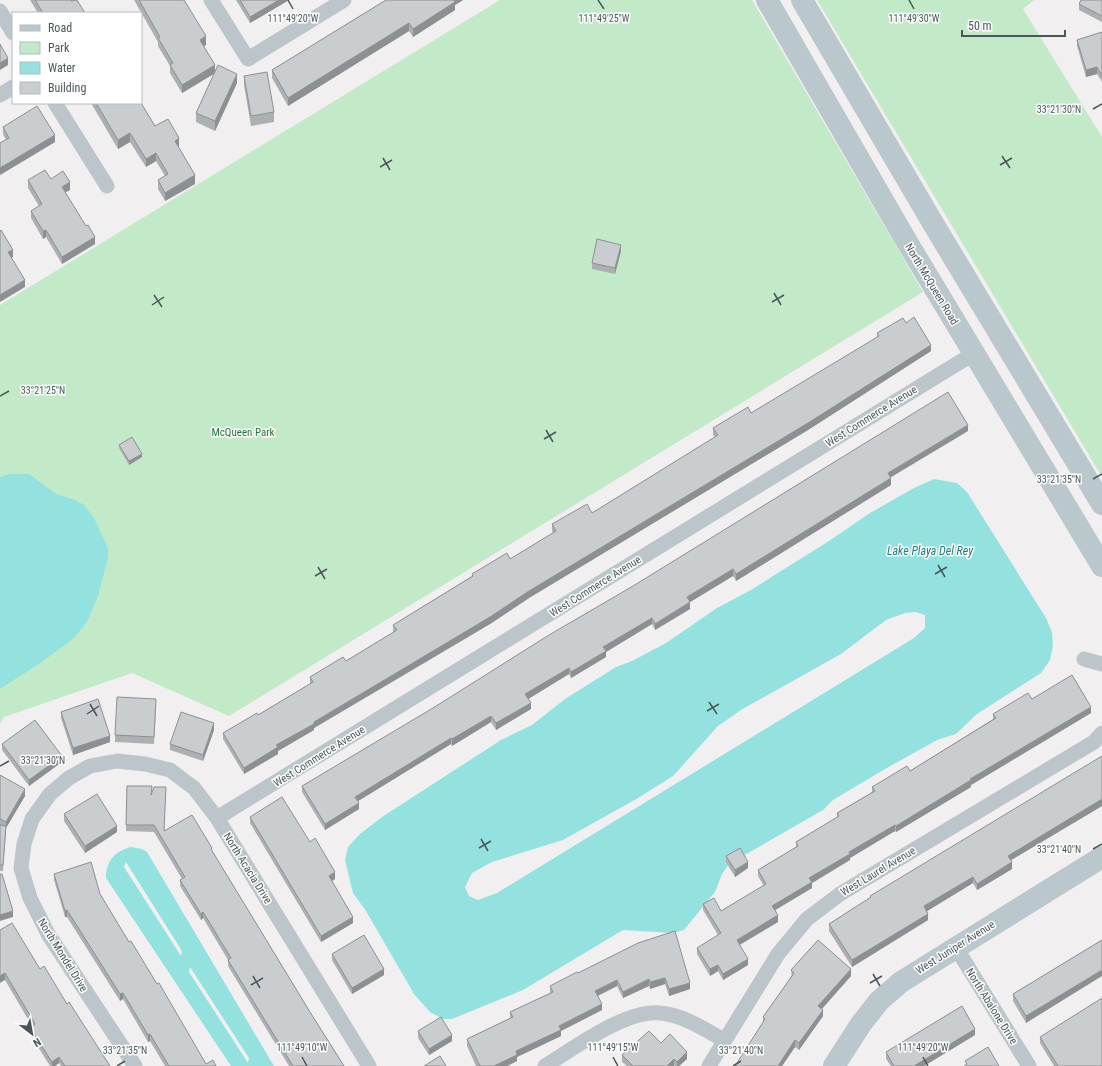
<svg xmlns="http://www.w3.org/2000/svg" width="1102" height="1066" font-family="'Roboto Condensed',sans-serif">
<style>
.green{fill:#c2eac8}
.water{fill:#94e2df;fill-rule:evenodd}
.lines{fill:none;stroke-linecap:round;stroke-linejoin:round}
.street{stroke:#bcc6ca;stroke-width:15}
.secondary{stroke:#bac7cc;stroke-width:22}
.wall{fill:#adb0b3}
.shaded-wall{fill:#8d9092}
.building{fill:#c9cdd0;stroke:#8d9092}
.ticks{fill:none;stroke:#49565a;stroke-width:1.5}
.labels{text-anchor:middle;stroke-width:3;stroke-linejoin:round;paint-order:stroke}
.street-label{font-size:11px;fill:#49565a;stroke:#fff}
.park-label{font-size:11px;fill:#217436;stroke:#fff}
.water-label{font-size:12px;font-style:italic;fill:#1a7f7b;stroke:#fff}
.ticks-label{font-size:10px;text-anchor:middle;fill:#49565a;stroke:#fff;stroke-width:3;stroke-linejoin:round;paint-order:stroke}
</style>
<rect width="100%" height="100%" fill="#f1eff0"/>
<path class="green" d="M500,0H752L923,292L229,716L132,673L4,717L0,724V305Z
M817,0H1034L1023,9L1102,137V477Z"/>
<path class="water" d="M9,474H29L56,494L73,499L84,505L94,518L108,548V558L98,596L87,622L74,638L42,662L0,689V477Z
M934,479L957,483L967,492L1046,618L1052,632L1053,646L1050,660L1041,673L977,714L956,734L937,740L885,769L833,800L823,810L729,864L722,874L715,892L684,930L673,933L623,930L523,990L452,1019H443L430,1012L414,994L366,911L353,893L345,860L348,847L360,834L382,817L501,740L532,725L565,699L616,667L632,661L666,643L717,608L751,590L829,541L870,513L914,488ZM916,612L925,615V628L914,638L497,893L478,900L469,896L465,887L472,873L492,862L563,840L638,798L673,776L718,726L741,710L841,654L886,620L905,613Z
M131,847L142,849L147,852L274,1066H231L106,878C106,861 115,851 131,847ZM126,862L182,951L181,956L124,867ZM190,967L249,1058L248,1063L189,972Z"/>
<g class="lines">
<path class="street" d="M211,0L248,59L344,0
M0,11L13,33
M0,95L13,87
M55,103L107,186
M1084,659L1102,664
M217,818L973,354
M955,946L1029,1066
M135,1066L48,934L30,898L21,868L24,844L32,819L50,794L69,778L90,766L117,761L145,764L170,770L194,788L217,818L369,1066
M545,1066C573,1049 626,1009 660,1013C683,1015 704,1029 724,1040
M709,1066L778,954L807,919L840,894L1094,742L1102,733"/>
<path class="secondary" d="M767,0L907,242L1102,566
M802,0L934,225L1102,504
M834,1066L861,1024L879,1001L901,982L1102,857"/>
</g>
<path class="wall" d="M30,0H71L85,13H38Z
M134,0H184L206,45L204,46L215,71L237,83L215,131L196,122V113L214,74L182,93L170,73V66L158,46V42Z
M236,0H289L250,23Z
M386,0H463L455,5V10L413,37L409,31L288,106L272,78V70Z
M1102,0V22L1079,10V4Z
M1102,32V82L1097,74L1086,77L1077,46V40Z
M244,76L274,112V122L251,126L244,85Z
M91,103H141L155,126L179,147L178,148L195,184L165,201L158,189V180L165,176L156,161L146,167L130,142L118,149Z
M3,127L55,142L0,175V143L6,140L3,134Z
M51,179L70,190L65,192L95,244L62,264L46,237L43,239L31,218V211L39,206L28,188V180Z
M621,251L615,274L592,269V263Z
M906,323L931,351L808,430L529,598L490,624L314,728V730L278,751V754L244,774L223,739V733L258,715L310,684V677L346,661L394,632L393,631V625L472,576V574L510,559L553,533L552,531V524L592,513L715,437L713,435V428L751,413L877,338V333Z
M968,431L890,477L891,485L736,581L733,576L690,602V609L655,630L652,624L606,652V657L571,678L569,674L528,699L531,709L496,730L491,722L452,746L451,744L358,801L359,809L325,830L302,792V786Z
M119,445L142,457L129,465L119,448Z
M1032,699L1091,713L971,785V787L896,832L895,831L850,858V860L812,883V888L775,910L778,922L740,945L748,965L723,980L718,971L710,976L697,954V948L718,935L703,910V904L721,911L764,886L758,876V870L796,847V842L837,818V813L872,792V787L910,771L993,719V714Z
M156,705L154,744L115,742V735Z
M61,712L110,742L73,755L61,718Z
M214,730L203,761L170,750V744Z
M2,744L62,762L29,786L2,750Z
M0,775L25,796L6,828L3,871H0Z
M127,786L152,794L165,831L212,851L310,1012L344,1066H289L228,966V960L203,918L201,920L180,886V880L182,879L154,832L126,831Z
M1102,806L1011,860L1012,869L977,890L973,883L927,911L928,920L852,967L829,931V924L870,898V896Z
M64,814L117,832L85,853L64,821Z
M250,817L310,842L335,879L332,881L353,923L321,942L250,823Z
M726,856L748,868L735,877L726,862Z
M54,874L100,894L129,942L206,1064L216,1066H165L150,1041L148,1042L123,999L120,1001L67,917H65L54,880Z
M0,930L40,969L67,1004L110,1066H61L59,1063L55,1066H50L30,1034V1028L32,1026L5,980Z
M675,931L690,989L669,996L665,984L650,989L649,986L623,998L617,986L598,996L602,1010L561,1031V1036L517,1057V1061L507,1066H476L467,1046V1039L510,1018V1012L550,993V986Z
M1102,940L1026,1023L1013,1001V994Z
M332,954L384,975L352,994L332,960Z
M791,970L851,976L822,1009L823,1016L799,1050L795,1047L782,1066H735L763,1023V1017L792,977Z
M418,1031L452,1041L429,1055L418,1038Z
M975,1035L924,1066H891L886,1059V1052Z
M1040,1037L1102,1066H1054L1040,1043Z
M661,1043L687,1059L679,1066H675L674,1065V1066H627L622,1062V1055Z"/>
<path class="shaded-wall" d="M279,0H289L250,23V17Z
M453,0H463L455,5V10L413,37V29Z
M409,23V31L288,106V98Z
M206,36V45L200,48V40Z
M8,58V65L0,70V63Z
M215,65V73L182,93V85Z
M1097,67V74L1086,77V70Z
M237,74V83L215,131V121Z
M130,133V142L118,149V140Z
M55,135V142L0,175V168Z
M179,138V147L175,150V141Z
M156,153V161L146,167V159Z
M195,175V184L165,201V193Z
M70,182V190L62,194V187Z
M46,230V237L43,239V231Z
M95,237V244L62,264V257Z
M621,245V251L615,274V268Z
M13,250V257L8,260V252Z
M25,280V287L0,302V295Z
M931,345V351L808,430L529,598L490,624L314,728V730L278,751V754L244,774V768L276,745L529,591Z
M968,425V431L888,479V473Z
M142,454V457L129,465V461Z
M891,478V485L736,581V574Z
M733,569V576L687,604V597Z
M690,602V609L655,630V624Z
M652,618V624L606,652V657L571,678V672L603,647Z
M569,668V674L525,701V694Z
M531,703V709L496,730V723Z
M1091,707V713L971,785V787L896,832V826L970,779Z
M491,716V722L452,746V739Z
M214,723V730L203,761V755Z
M110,736V742L73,755V748Z
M451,738V744L355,803V797Z
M62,756V762L29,786V780Z
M25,789V796L6,828L3,871L6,822Z
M1102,799V806L1008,862V856Z
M359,803V809L325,830V824Z
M895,825V831L850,858V860L812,883V888L772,912V906L809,878L849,852Z
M117,826V832L85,853V846Z
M748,862V868L735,877V870Z
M1012,862V869L977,890V884Z
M335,872V879L329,883V876Z
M973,877V883L924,913V906Z
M67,910V917H65V911Z
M13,911V917L0,921V915Z
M203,912V918L201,920V914Z
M928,914V920L852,967V960Z
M778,915V922L737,946V940Z
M353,917V923L321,942V936Z
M748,959V965L723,980V974Z
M718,965V971L710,976V969Z
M384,969V975L352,994V988Z
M851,969V976L818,1013V1006Z
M1102,970V976L1026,1023V1016Z
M5,973V980L0,983V976Z
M665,978V984L650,989V982Z
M649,979V986L623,998V992Z
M617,980V986L595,997V991Z
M690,983V989L669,996V989Z
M123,993V999L120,1001V994Z
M602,1004V1010L561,1031V1036L517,1057V1061L507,1066H494L516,1051L559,1026Z
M823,1010V1016L799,1050V1043Z
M975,1029V1035L924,1066H914Z
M150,1034V1041L148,1042V1035Z
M452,1035V1041L429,1055V1049Z
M795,1040V1047L782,1066H778Z
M687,1052V1059L679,1066H677V1062Z
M59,1057V1063L55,1066H52V1062Z
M674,1059V1066H667Z"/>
<path class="building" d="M35,0H71V1L77,0L85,13H43Z
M139,0H184L206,36L200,40L215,65L182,85L170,65L173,63L158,38L160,37Z
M240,0H279L250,17Z
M386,0H454L455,2L413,29L409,23L288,98L272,70Z
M1081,0H1102V16L1079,4Z
M1102,32V76L1097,67L1086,70L1077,40Z
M0,44L8,58L0,63Z
M218,65L237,74L215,121L196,113Z
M267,72L274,112L251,116L244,76Z
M96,103H141L155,126L168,119L179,138L175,141L195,175L165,193L158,180L168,174L156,153L146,159L130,133L118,140Z
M37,106L55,135L0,168V143L9,138L3,127Z
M45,170L51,179L63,171L70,182L62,187L86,226L88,225L95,237L62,257L46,230L43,231L31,211L42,204L28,180Z
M1,230L13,250L8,252L25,280L0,295V231Z
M597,239L621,245L615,268L592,263Z
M914,317L931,345L808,423L529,591L490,617L314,722V724L276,745L278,747L244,768L223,733L257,713L258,715L313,682L310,677L343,657L346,661L397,630L393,625L473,576L472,574L507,553L510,559L556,531L552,524L587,504L592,513L718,435L713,428L748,407L751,413L879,336L877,333L903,318L906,323Z
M948,392L968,425L888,473L891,478L736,574L733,569L687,597L690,602L655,624L652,618L603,647L606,651L571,672L569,668L525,694L531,703L496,723L491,716L452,739L451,738L355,797L359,803L325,824L302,786L433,708L549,635L633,586Z
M132,437L142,454L129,461L119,445Z
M1072,675L1091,707L970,779L971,780L896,826L895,825L849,852L850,854L809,878L812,882L772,906L778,915L737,940L748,959L723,974L718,965L710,969L697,948L721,933L703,904L714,898L721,911L766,884L758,870L798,846L796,842L839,816L837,813L875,791L872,787L907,766L910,771L996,718L993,714L1028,693L1032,699Z
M117,697L156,699L154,737L115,735Z
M98,699L110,736L73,748L61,712Z
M181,712L214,723L203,755L170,744Z
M35,720L62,756L29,780L2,744Z
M1102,756V799L1008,856L1012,862L977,884L973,877L924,906L928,914L852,960L829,924L871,897L870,896Z
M0,775L25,789L6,822L0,819Z
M127,786H152L151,795L154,787H166L164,831L192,815L212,848L211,849L310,1012L344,1066H293L228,960L231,958L203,912L201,914L180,880L185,877L154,825H126Z
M97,794L117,826L85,846L64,814Z
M282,797L310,842L315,838L335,872L329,876L353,917L321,936L250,817Z
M0,825L6,826L3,865H0Z
M740,848L748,862L735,870L726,856Z
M91,862L100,894L129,942L131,941L157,984L159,983L206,1064L213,1060L216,1066H169L150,1034L148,1035L123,993L120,994L67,910L65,911L54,874Z
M0,874H2L13,911L0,915Z
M12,923L40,969L44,966L67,1004L69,1002L110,1066H65L59,1057L52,1062L30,1028L35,1024L5,973L0,976V930Z
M675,931L690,983L669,989L665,978L650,982L649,979L623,992L617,980L595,991L602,1004L559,1026L561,1030L516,1051L517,1055L494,1066H480L467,1039L513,1017L510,1012L553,992L550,986L577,972L578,973L638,943Z
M364,935L384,969L352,988L332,954Z
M818,940L851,969L818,1006L823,1010L799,1043L795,1040L778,1066H735L765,1019L763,1017L794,973L791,970Z
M1102,940V970L1026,1016L1013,994Z
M1102,998V1066H1058L1040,1037Z
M962,1006L975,1029L914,1066H894L886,1052Z
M441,1017L452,1035L429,1049L418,1031Z
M649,1031L661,1043L670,1034L687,1052L677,1062L674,1059L667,1066H633L622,1055Z
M988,1047L999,1066H964L967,1064L965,1061Z
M440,1056L446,1066H424Z"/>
<path class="ticks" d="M288,0L293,9M598,0L604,9M909,0L914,9M1093,109L1102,104M1002,156L1010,168M383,158L390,170M1000,165L1012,158M380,167L392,160M774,293L781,305M154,295L162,307M772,302L784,295M152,305L164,297M0,396L9,391M546,430L553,442M544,439L556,432M1093,479L1102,474M938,565L945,577M318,567L325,579M935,574L947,567M315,576L327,569M709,702L717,714M90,704L97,716M707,711L719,704M87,714L99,706M0,766L9,761M481,839L488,851M479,848L491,841M1093,849L1102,844M873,974L880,986M253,976L260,988M870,983L882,976M251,985L263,978M302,1057L307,1066M613,1057L618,1066M923,1057L928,1066M117,1066L125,1061M733,1066L741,1061"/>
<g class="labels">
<g class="street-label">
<text transform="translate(932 284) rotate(59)" y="4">North McQueen Road</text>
<text transform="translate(871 416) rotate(-32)" y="4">West Commerce Avenue</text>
<text transform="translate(595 586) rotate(-32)" y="4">West Commerce Avenue</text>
<text transform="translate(319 756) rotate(-32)" y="4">West Commerce Avenue</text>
<text transform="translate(248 868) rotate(58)" y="4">North Acacia Drive</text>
<text transform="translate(878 871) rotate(-31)" y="4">West Laurel Avenue</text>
<text transform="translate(955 947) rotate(-32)" y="4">West Juniper Avenue</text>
<text transform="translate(63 955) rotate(58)" y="4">North Mondel Drive</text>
<text transform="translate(992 1006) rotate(58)" y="4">North Abalone Drive</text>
</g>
<g class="park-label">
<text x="243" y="436">McQueen Park</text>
</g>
<g class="water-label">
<text x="930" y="555">Lake Playa Del Rey</text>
</g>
</g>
<g class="ticks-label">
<text x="293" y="22">111°49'20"W</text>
<text x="914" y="22">111°49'30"W</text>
<text x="604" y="22">111°49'25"W</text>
<text x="1059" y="113">33°21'30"N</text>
<text x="43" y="394">33°21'25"N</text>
<text x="1059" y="483">33°21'35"N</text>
<text x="43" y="764">33°21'30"N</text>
<text x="1059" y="853">33°21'40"N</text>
<text x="302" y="1051">111°49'10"W</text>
<text x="613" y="1051">111°49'15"W</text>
<text x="923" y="1051">111°49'20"W</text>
<text x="125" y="1054">33°21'35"N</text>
<text x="741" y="1054">33°21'40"N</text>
</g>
<rect x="12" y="12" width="130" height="92" fill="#ffffff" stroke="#b6bbbd"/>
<rect x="20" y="25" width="20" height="6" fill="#bac7cc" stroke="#b6bbbd"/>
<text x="48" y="32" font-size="12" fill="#49565a">Road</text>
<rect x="20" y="42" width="20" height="12" fill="#c2eac8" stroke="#b6bbbd"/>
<text x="48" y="52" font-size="12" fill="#49565a">Park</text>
<rect x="20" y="62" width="20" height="12" fill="#94e2df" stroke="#b6bbbd"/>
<text x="48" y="72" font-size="12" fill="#49565a">Water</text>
<rect x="20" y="82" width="20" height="12" fill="#c9cdd0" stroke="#b6bbbd"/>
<text x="48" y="92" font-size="12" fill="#49565a">Building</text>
<g transform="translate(32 1034) rotate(149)" stroke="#ffffff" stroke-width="3" paint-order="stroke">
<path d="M0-3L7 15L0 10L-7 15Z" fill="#49565a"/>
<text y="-6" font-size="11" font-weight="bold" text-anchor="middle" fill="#49565a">N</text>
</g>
<path d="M962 30v6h103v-6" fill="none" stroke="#49565a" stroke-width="2"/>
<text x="968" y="30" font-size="12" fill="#49565a" stroke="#ffffff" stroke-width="3" paint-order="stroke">50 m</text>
</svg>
